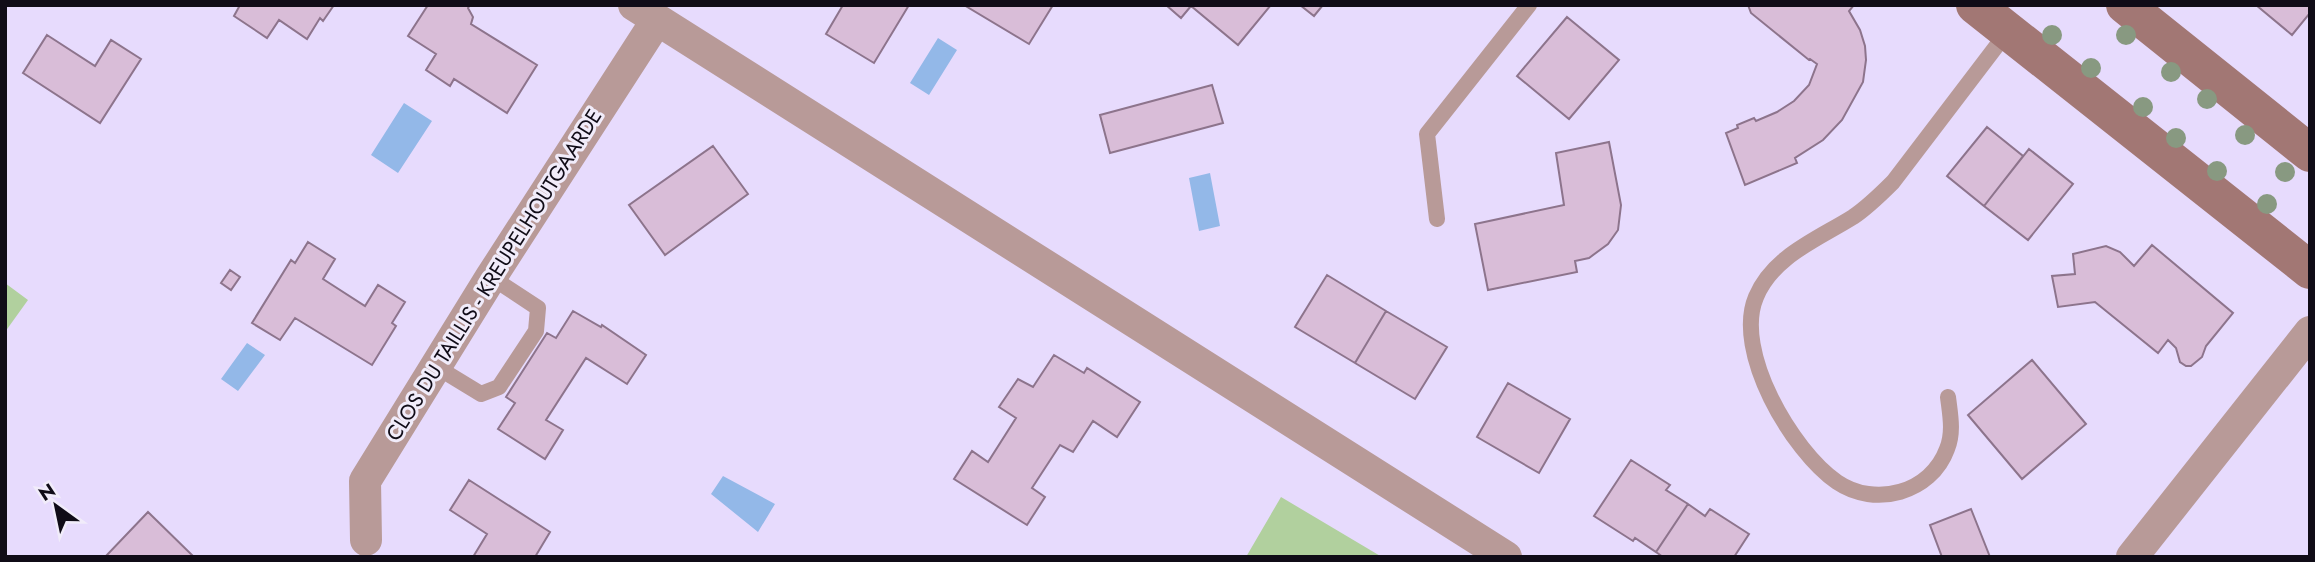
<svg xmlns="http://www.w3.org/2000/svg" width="2315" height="562" font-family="Jost,sans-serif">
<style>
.green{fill:#b1d09e}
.water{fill:#93b8e8}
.building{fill:#d9bdd8;stroke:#8d748c;stroke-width:2}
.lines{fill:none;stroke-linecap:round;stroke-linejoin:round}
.lane{stroke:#b89a98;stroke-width:16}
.street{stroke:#b89a98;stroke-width:32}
.secondary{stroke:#a27774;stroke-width:38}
.tree{fill:#889981}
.labels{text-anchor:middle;stroke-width:6;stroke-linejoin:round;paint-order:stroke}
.street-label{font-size:21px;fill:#100c17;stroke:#f1ecfa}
</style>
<rect width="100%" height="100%" fill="#e7dbfd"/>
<path class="green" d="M5,283L28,300L5,332Z
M1281,497L1382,557H1246Z"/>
<path class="water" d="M938,38L957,50L929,95L910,83Z
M404,103L432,121L398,173L371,155Z
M1210,173L1220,226L1199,231L1189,178Z
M247,343L265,355L238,391L221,379Z
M723,476L775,504L758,532L711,494Z"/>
<path class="building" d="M240,5H334L323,21L320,18L307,39L279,20L267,38L234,16Z
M428,5H470L468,8L473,17L471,24L537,65L507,113L454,79L450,86L426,70L436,54L408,36Z
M843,5H909L874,63L826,34Z
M964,5H1053L1029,44Z
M1166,5H1271L1238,45L1191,6L1181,18Z
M1300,5H1323L1314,16Z
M1748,5H1854L1849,11L1860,30L1865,46L1866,60L1863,82L1842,120L1823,140L1795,158L1797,163L1745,185L1726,133L1738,128L1737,125L1754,118L1756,121L1777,112L1794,101L1809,85L1817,64L1810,59L1809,60L1751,13Z
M2256,5H2310V13L2292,35Z
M1567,17L1619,60L1569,119L1517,76Z
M47,35L95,66L111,40L141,59L100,123L23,73Z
M1212,85L1223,123L1110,153L1100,115Z
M1987,127L2023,156L1984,206L1947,176Z
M1609,142L1621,205L1618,230L1608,244L1589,258L1575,261L1577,272L1488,290L1475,224L1564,205L1556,153Z
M713,146L748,194L665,255L629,205Z
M2029,149L2073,184L2028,240L1984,206Z
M308,242L335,259L323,279L365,306L378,285L405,302L392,323L396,326L372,365L295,318L280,340L252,323L291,260L295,263Z
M2152,245L2233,313L2206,346L2202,357L2191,366H2186L2180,362L2176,348L2168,340L2158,353L2095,302L2058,307L2052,276L2075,274L2073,254L2106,246L2120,252L2134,266Z
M230,270L240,277L231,290L221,283Z
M1327,275L1386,311L1355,363L1295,327Z
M573,311L601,327L602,325L646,355L627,384L586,358L546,420L563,430L545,459L498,429L515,403L506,397L547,333L556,338Z
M1386,311L1447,347L1415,399L1355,363Z
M1054,355L1084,373L1087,368L1140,402L1117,437L1093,421L1073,452L1060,445L1032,488L1045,497L1027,525L954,479L972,451L988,462L1016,418L999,407L1018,379L1033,387Z
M2032,360L2086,424L2022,479L1968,415Z
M1508,383L1570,419L1539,473L1477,437Z
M1631,460L1670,485L1666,490L1688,504L1656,552L1635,538L1633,541L1594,516Z
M469,480L550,532L535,557H473L487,534L450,510Z
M1688,504L1705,516L1710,509L1749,534L1734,557H1663L1656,552Z
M1971,509L1990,557H1942L1930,525Z
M148,512L194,557H105Z"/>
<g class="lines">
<path class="lane" d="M1437,219L1427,134L1529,5
M435,366L481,394L499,387L536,331L538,308L491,277
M1948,397C1950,414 1954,432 1947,449C1931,493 1875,508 1837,482C1792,451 1733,351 1756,297C1773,256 1818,239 1853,217C1868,207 1880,195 1893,182L2008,31"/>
<path class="street" d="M634,5L1506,557
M366,540L365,481L491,277L657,20
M2132,557L2310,332"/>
<path class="secondary" d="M1975,5L2310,270
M2125,5L2310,153"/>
</g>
<g class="tree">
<circle cx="2052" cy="35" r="10"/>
<circle cx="2126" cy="35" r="10"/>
<circle cx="2091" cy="68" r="10"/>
<circle cx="2171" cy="72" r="10"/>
<circle cx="2207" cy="99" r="10"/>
<circle cx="2143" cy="107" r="10"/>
<circle cx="2245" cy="135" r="10"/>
<circle cx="2176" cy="138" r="10"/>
<circle cx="2217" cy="171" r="10"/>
<circle cx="2285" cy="172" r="10"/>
<circle cx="2267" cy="204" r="10"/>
</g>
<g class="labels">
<g class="street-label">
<text transform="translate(494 275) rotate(-58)" y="7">CLOS DU TAILLIS - KREUPELHOUTGAARDE</text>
</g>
</g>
<rect width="2315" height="562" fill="none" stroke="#100c17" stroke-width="14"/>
<g transform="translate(56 506) rotate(327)" stroke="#f1ecfa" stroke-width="5" paint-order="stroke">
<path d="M0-5L12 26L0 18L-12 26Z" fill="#100c17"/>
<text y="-10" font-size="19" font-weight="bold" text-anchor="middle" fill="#100c17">N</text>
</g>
</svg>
